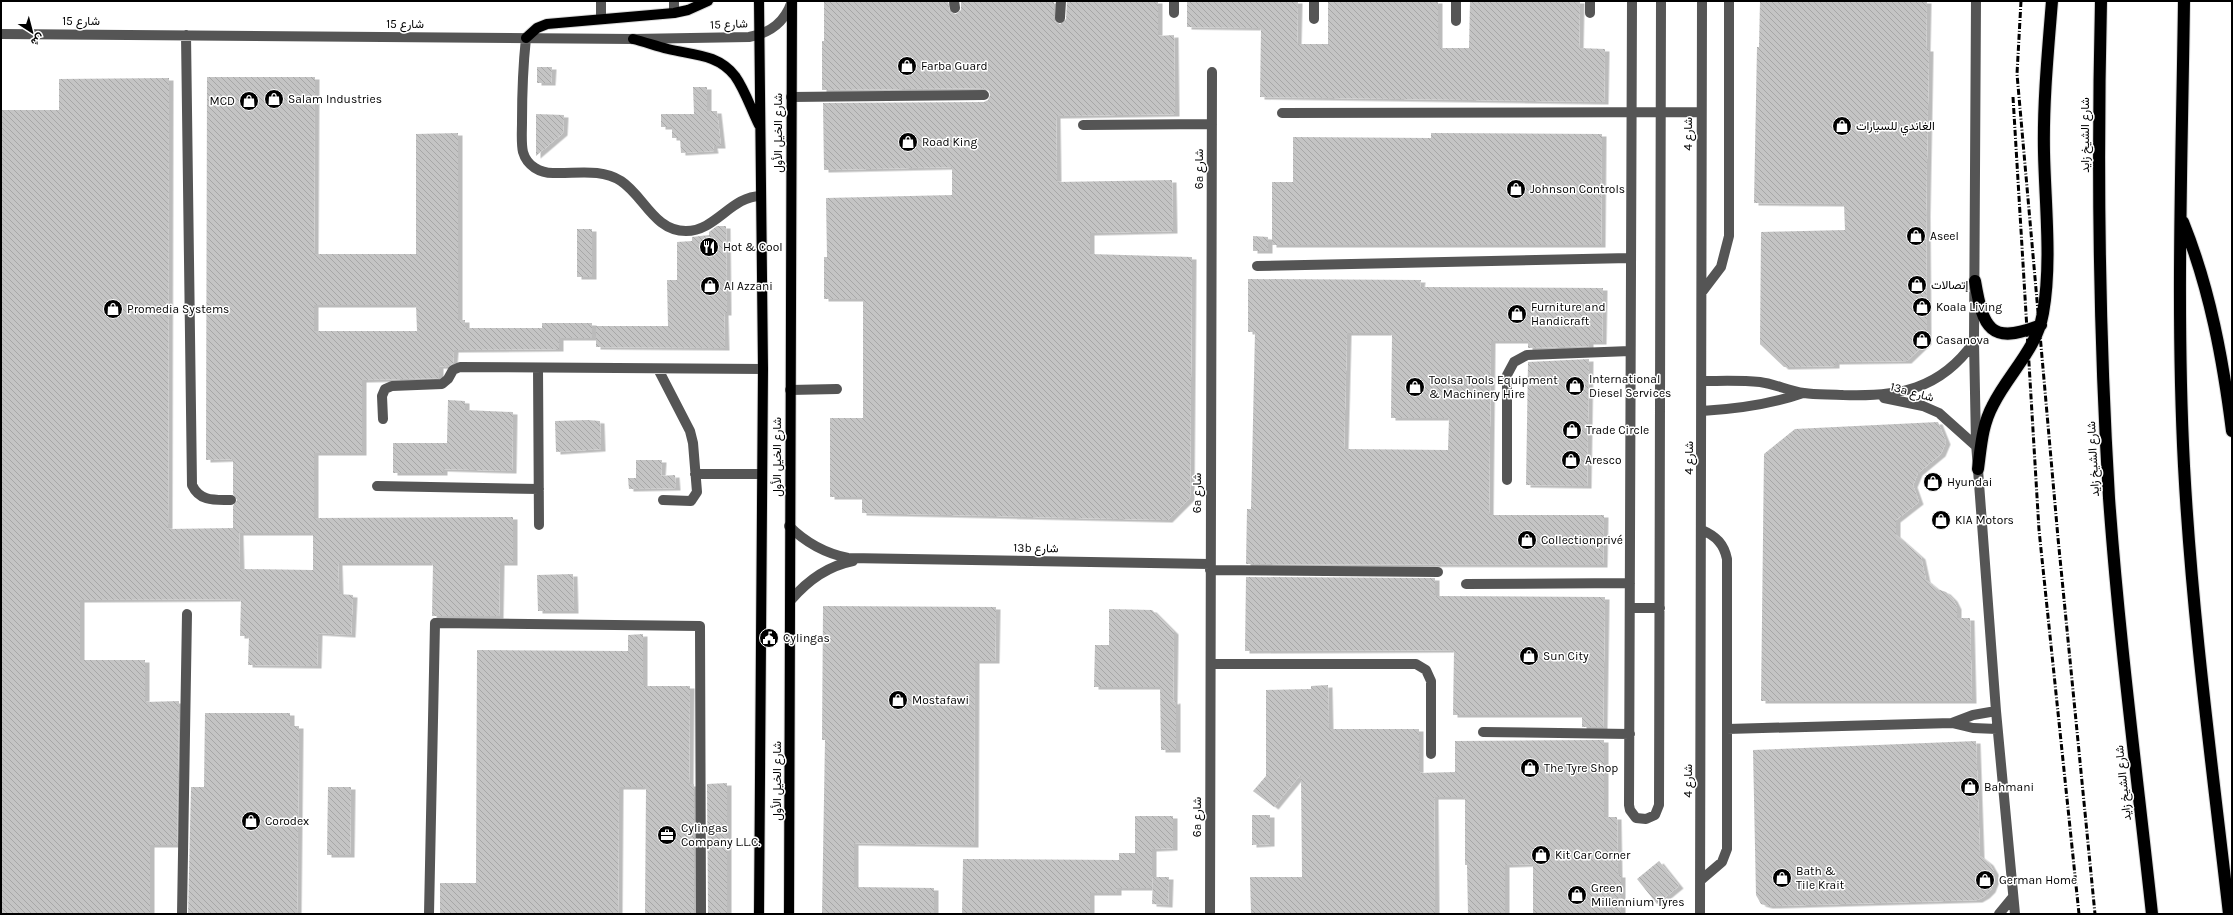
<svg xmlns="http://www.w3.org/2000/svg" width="2233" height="915" font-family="Karla,Vazirmatn,sans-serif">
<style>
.building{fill:url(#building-back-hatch);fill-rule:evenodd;filter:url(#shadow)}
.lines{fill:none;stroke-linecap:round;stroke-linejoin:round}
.major-casing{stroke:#dbdbdb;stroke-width:12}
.highway-casing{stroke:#dbdbdb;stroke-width:14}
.minor{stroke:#555;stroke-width:10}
.major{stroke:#000;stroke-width:10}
.highway{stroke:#000;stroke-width:12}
.rail{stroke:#000;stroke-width:3;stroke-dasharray:6 2 1 2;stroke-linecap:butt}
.labels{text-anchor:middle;stroke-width:3;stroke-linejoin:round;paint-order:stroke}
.street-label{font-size:12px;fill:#000;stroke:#fff}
.poi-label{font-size:12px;fill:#000;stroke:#fff;text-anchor:start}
</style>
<defs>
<pattern id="building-back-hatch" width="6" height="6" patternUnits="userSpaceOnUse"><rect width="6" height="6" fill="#c4c4c4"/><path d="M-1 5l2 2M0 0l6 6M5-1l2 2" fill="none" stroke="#a7a7a7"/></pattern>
<filter id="shadow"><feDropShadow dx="4.5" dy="2.5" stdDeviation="0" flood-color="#0004"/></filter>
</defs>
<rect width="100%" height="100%" fill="#fff"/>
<path class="building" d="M824,1H948L950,12L956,14L961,10V1H1054V21L1060,24L1066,19L1067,1H1158V36L1174,35L1175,114L1056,116L1057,182L1172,180L1173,231L1090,233V254L1192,257L1190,498L1168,520L862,513V497H830V418H863V299H824V257H827L826,198L952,195V167L824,170L823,103L984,102L988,100L990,95L989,91L984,88L822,90V41H824Z
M1187,1H1298L1297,44H1328V1H1438V48H1469L1470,1H1580L1579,48L1605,49L1604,102L1260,97L1261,28L1187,27Z
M1760,1H1927L1926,49H1929L1926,214L1927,342L1907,361L1835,362V366L1784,367L1760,344L1761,232L1845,230L1844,204L1754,203L1757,47H1759Z
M537,67H552L551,83H537Z
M207,77H315L314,254H416V134L458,133V320H465V328H542V323H592V338H559V349L454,350L453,363L448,367L439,366V378L362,380V453H314V518L513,517V563H500L499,616H432L433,563H338L339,594L353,595L351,635L318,633L317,666L248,665L249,636H240L241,599L80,600V660H145V702L179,701L177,845H150V914H1V110H59V79L169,78L168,529L233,528V506L237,500L233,494V459L206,460ZM314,305H416L417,331H314ZM239,533H313V570L240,569Z
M693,87H707V111H717L721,146H713L714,151L681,153L680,138H672V127H661V114H694Z
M536,114L564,115L563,133L536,156Z
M1431,133L1602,134L1601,245H1272V182H1293V137L1431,138Z
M717,226H726L727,313H724L725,348L596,347V326H668L667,280H677V242L692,241V237L709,235V232Z
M577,229H592V277H577Z
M1253,236L1268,237V251H1253Z
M1248,279L1421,280L1420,287L1603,288L1602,342H1589V346L1528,348V341H1491L1489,515H1604L1603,565L1246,564L1247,509H1251L1255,332H1248ZM1347,333H1392L1391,418H1449L1448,450L1344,449Z
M1589,359L1587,486L1526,485L1528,362Z
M448,400L465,401V410L513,412L512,471L443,469V473H393V443H447Z
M588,420L600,421L601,449L556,452L555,421Z
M1938,422L1946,442L1941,454L1918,473L1913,485L1919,502L1896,520V535L1921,557L1926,580L1937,589L1946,592L1953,599L1957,607V618H1970L1972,701H1761L1764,454L1795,429Z
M636,460H662L661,476L675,475L676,488L629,489L628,478H636Z
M573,574L574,611H538L537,575Z
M1246,577L1435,578V596L1605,597L1603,727H1582V715H1453L1454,650L1245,651Z
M823,606L996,607L995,661H975L974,845L854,843V887L934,888V914H822L825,740H822Z
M1109,609L1152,610L1174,632L1173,702L1176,701V750H1161L1160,687H1094L1095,645H1109Z
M643,634V686H690L689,784H694V914H645L646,787H619L618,914H440V883H476L477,650L628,651V635Z
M1328,685L1329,729H1419V773L1455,772V741L1604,740V817H1617L1618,875H1621V914H1533V864L1505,865V914H1468L1467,865H1465V797H1434L1435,913L1251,914L1250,877H1302L1301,774L1274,807L1253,791L1266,776V690L1311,689V686Z
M205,713H290V726H299L297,914H188L191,787H204Z
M1976,741L1980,856L1989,863L1994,872V882L1991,890L1985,896L1978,900L1768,906L1761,904L1756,895L1753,750Z
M727,783V914H708L707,784Z
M328,787H351L350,855H327Z
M1252,815H1270V844L1252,845Z
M1135,816H1173V848L1152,849V888H1117V893H1090V914H962L963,859L1119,860V853H1135Z
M1659,861L1679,886L1657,904L1637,879Z
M1153,877H1169L1168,905L1152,904Z"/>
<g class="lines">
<defs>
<path id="major" d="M526,38L537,28L547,24L674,13L688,10L708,1
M633,39C645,42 656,46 668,49C693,55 718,54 735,76C745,90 751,109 759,125
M759,914L763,369L759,1
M789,914L792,1"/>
<path id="highway" d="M2101,1C2097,167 2099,332 2109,498C2119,637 2137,775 2152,914
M2184,1C2182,156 2176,311 2184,466C2192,616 2212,765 2229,914
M2183,222C2210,289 2223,360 2232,431
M1975,281C1983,328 1990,346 2041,325
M1978,469C1981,447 1982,425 1993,405C2009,373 2037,349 2043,313C2052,263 2045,203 2044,152C2043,102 2048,51 2052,1"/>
</defs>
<use href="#major" class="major-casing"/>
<use href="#highway" class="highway-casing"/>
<path class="minor" d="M601,1V19
M954,1L955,8
M1174,1V13
M1456,1V21
M1632,1L1629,805L1630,810L1636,818L1646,819L1655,815L1659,805L1661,1
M1976,1L1974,342L1976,443L1996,711L2015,914
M674,13V1
M1590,13V1
M1060,18L1061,1
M1314,19V1
M1,34L633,39L749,37C771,33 785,22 792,1
M186,35L192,485C200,502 215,500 231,500
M526,38C523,66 522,94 522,122C522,132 521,143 523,152C527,166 540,173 553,173C576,174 600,168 621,181C644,196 654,231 686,231C716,231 731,196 761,196
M791,97L984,95
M1282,113L1701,112
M1083,125L1212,124
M1257,266L1630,258
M1702,292L1721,267L1729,236V1
M538,368L539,525
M658,369L690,431L693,443L697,492L691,501L663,500
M1702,381C1721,381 1740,380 1760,382C1775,384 1789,391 1804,393C1816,395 1830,394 1843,395C1898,397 1940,390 1974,342
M790,390L837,389
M1884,398L1923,406L1939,413L1977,447
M1702,411C1737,409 1769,405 1803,393
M383,419L382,396L385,389L392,386L442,384L448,379L453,370L460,367L763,369
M695,474H762
M1507,480V375L1514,362L1527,355L1630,351
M377,486L539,489
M789,526C806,543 824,553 848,558L1210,564
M1210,570L1438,572
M1466,584L1630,583
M791,600C808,580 828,566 853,561
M1630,608H1660
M1211,664H1416L1426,670L1431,681V754
M1952,723L1973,715L1996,711
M1727,729L1952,723L1973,728L1997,729
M1483,732L1630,734
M1701,880L1722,862L1727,849V559C1724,544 1716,536 1702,530
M182,914L187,614
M429,914L435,623L700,626L701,914
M1210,914L1212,72
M1700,914L1702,1
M1999,914L2013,897"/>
<use href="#major" class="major"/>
<use href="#highway" class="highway"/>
<path class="rail" d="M2021,1L2017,74L2058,538L2095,914
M2013,97L2039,530L2079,914"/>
</g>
<defs>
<symbol id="shop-disc" viewBox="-11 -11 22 22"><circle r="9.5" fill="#000" stroke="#fff"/><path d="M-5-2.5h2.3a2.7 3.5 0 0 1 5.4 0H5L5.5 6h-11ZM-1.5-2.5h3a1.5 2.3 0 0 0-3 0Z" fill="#fff"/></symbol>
<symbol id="restaurant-disc" viewBox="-11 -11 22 22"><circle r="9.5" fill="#000" stroke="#fff"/><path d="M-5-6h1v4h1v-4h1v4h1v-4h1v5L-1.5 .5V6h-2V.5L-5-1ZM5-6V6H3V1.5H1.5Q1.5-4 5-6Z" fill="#fff"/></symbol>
<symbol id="civic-disc" viewBox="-11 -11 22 22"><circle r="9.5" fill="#000" stroke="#fff"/><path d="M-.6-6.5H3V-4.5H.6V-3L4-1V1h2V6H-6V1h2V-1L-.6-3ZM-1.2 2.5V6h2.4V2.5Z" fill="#fff"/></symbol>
<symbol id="office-disc" viewBox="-11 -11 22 22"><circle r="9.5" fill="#000" stroke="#fff"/><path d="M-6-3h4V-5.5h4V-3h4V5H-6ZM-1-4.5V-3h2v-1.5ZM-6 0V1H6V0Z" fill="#fff"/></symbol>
</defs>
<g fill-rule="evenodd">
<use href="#shop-disc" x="896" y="55" width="22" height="22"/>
<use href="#shop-disc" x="263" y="88" width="22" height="22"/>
<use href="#shop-disc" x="238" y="90" width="22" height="22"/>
<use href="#shop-disc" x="1831" y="115" width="22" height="22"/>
<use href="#shop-disc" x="897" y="131" width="22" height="22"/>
<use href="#shop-disc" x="1505" y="178" width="22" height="22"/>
<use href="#shop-disc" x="1905" y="225" width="22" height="22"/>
<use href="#restaurant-disc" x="698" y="236" width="22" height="22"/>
<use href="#shop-disc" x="1906" y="274" width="22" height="22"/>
<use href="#shop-disc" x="699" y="275" width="22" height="22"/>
<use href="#shop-disc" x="1911" y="296" width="22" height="22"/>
<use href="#shop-disc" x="102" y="298" width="22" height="22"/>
<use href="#shop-disc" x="1506" y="303" width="22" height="22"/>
<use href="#shop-disc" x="1911" y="329" width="22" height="22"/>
<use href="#shop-disc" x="1564" y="375" width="22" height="22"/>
<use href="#shop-disc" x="1404" y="376" width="22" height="22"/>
<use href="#shop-disc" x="1561" y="419" width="22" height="22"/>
<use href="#shop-disc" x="1560" y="449" width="22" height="22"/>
<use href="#shop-disc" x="1922" y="471" width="22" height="22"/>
<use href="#shop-disc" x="1930" y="509" width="22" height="22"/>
<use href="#shop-disc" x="1516" y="529" width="22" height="22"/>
<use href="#civic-disc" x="758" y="627" width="22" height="22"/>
<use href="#shop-disc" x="1518" y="645" width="22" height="22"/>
<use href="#shop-disc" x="887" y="689" width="22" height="22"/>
<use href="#shop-disc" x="1519" y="757" width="22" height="22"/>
<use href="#shop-disc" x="1959" y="776" width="22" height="22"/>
<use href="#shop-disc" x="240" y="810" width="22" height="22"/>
<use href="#office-disc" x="656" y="824" width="22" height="22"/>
<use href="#shop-disc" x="1530" y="844" width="22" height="22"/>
<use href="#shop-disc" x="1771" y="867" width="22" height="22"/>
<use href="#shop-disc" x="1974" y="869" width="22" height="22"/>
<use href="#shop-disc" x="1566" y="884" width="22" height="22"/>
</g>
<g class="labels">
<g class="street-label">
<text x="81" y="25">شارع 15</text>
<text x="405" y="28">شارع 15</text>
<text transform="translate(729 24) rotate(-2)" y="4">شارع 15</text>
<text transform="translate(778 133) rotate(-90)" y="4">شارع الخيل الأول</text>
<text transform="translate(1688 134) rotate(-90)" y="4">شارع 4</text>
<text transform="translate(2085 135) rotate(-90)" y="4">شارع الشيخ زايد</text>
<text transform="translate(1199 169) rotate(-90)" y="4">6a شارع</text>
<text transform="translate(1912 392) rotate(15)" y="4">13a شارع</text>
<text transform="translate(777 457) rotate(-90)" y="4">شارع الخيل الأول</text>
<text transform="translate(1689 458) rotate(-90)" y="4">شارع 4</text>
<text transform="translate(2093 459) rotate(-93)" y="4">شارع الشيخ زايد</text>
<text transform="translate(1197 493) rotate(-90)" y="4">6a شارع</text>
<text transform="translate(1036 548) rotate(1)" y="4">13b شارع</text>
<text transform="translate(777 781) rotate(-90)" y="4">شارع الخيل الأول</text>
<text transform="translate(1688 781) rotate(-90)" y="4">شارع 4</text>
<text transform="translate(2123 783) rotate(-96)" y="4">شارع الشيخ زايد</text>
<text transform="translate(1197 817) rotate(-90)" y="4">6a شارع</text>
</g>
<g class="poi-label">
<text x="921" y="70">Farba Guard</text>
<text x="288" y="103">Salam Industries</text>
<text x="235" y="105" text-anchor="end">MCD</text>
<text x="1856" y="130">الغاندي للسيارات</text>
<text x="922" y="146">Road King</text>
<text x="1530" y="193">Johnson Controls</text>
<text x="1930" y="240">Aseel</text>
<text x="723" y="251">Hot &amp; Cool</text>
<text x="1931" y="289">إتصالات</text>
<text x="724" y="290">Al Azzani</text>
<text x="1531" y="311">Furniture and<tspan x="1531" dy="14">Handicraft</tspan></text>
<text x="1936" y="311">Koala Living</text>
<text x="127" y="313">Promedia Systems</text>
<text x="1936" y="344">Casanova</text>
<text x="1589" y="383">International<tspan x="1589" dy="14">Diesel Services</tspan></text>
<text x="1429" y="384">Toolsa Tools Equipment<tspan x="1429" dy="14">&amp; Machinery Hire</tspan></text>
<text x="1586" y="434">Trade Circle</text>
<text x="1585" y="464">Aresco</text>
<text x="1947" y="486">Hyundai</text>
<text x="1955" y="524">KIA Motors</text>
<text x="1541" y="544">Collectionprivé</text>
<text x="783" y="642">Cylingas</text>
<text x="1543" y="660">Sun City</text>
<text x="912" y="704">Mostafawi</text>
<text x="1544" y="772">The Tyre Shop</text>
<text x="1984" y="791">Bahmani</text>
<text x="265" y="825">Corodex</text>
<text x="681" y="832">Cylingas<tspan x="681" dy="14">Company L.L.C.</tspan></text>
<text x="1555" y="859">Kit Car Corner</text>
<text x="1796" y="875">Bath &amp;<tspan x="1796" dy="14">Tile Krait</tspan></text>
<text x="1999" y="884">German Home</text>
<text x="1591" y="892">Green<tspan x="1591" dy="14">Millennium Tyres</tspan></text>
</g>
</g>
<rect width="2233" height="915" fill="none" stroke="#000000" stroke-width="4"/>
<g transform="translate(32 32) rotate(144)" stroke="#ffffff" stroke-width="3" paint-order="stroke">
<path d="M0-3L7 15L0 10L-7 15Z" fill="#000000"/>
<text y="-6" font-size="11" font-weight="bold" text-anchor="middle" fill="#000000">ش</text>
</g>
</svg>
